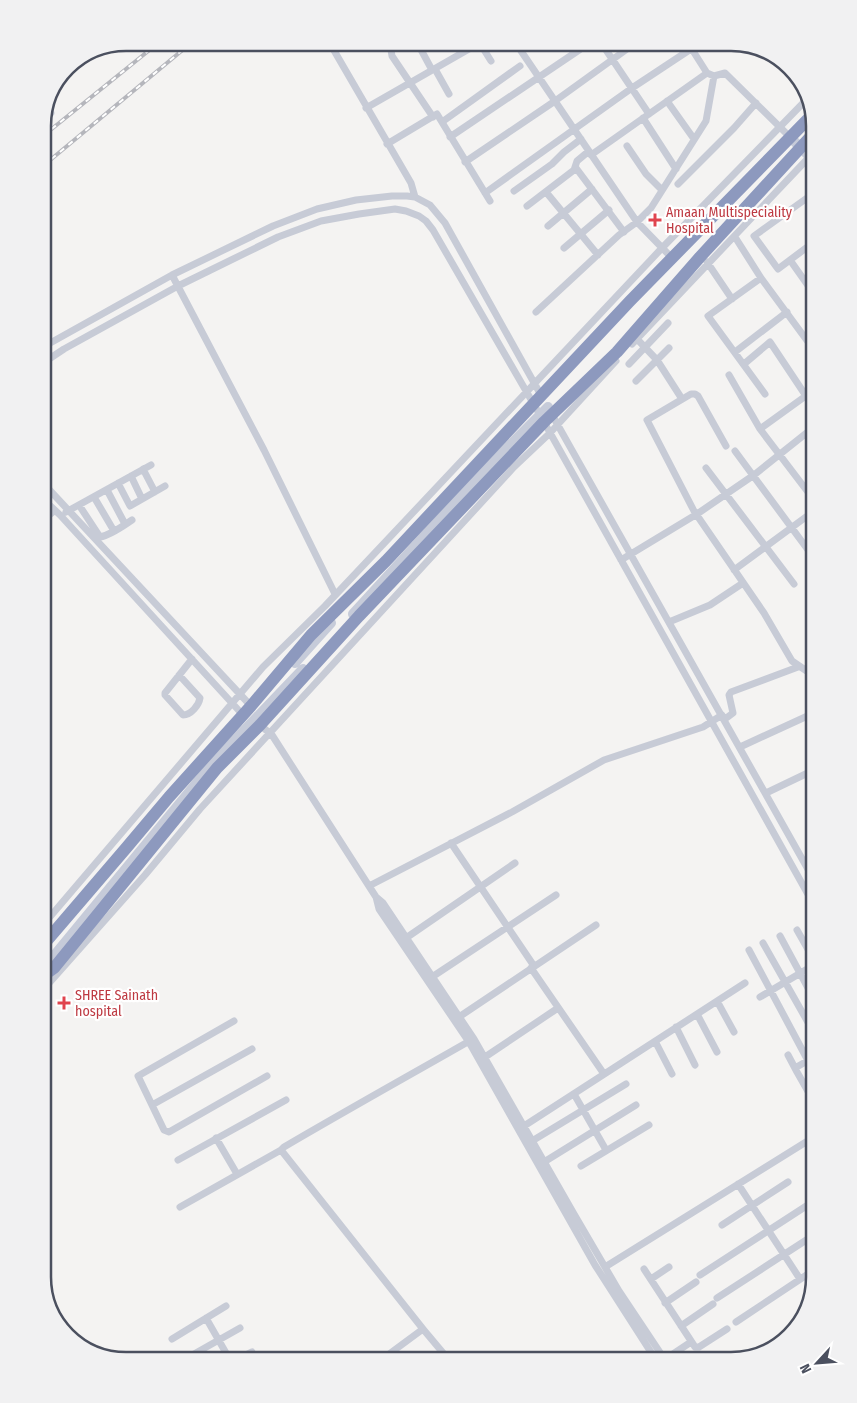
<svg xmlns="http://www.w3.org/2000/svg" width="857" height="1403" font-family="'Fira Sans Condensed',sans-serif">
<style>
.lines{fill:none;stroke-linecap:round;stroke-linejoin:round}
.street{stroke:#c7cbd6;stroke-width:7}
.secondary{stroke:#c6cbd9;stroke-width:10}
.highway{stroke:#8d99be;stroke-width:12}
.rail-casing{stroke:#b5b6bc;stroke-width:4}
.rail{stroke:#fff;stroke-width:2;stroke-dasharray:5.5;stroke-linecap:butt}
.health-dot{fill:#e0444e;stroke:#fff;stroke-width:2}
.labels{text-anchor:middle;stroke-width:4.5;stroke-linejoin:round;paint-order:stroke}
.health-label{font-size:14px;fill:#be3a42;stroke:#fff;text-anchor:start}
.rim{fill:none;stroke:#4b505f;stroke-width:2.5}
</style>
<rect width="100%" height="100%" fill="#f4f3f2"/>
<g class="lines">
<path class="street" d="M688,43L707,73L714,76L725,73L791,138
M602,44L649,114
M481,45L491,61
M517,45L637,222L672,258
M395,46L391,50L392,56L433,117
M419,46L432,70
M332,47L411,183L415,197
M435,69L449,94
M667,101L694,139
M366,108L476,45
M643,118L676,169
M44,119L51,113L49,108
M442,122L520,66
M450,137L588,44
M387,144L437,114L490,201
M627,146L646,174L662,190
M591,155L707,73
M465,162L555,101L634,44
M576,168L624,232
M678,184L734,128L756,103
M514,191L552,164L564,152L581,139
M546,192L598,255
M485,193L632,88L700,43
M527,206L574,170L577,161L589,151
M548,226L592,189
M735,237L761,278
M814,242L778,269L754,236L814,193
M564,248L609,210
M790,260L814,294
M707,262L732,299
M172,275L264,450L335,594
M536,312L619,235L637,222L651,208L706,121L714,76
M637,339L657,360L682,399
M632,344L814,152
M43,347L172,275L273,226L317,209L356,200L392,196H407L415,197L430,205L445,223L542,397
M735,352L787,312
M43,363L64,349L178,286L278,237L321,221L359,214L395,209L406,211L419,216L426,221L433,230L544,422L814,905
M629,364L668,323
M744,364L770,342L806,396
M729,375L760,429L814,500
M636,381L669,348
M765,394L708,316L761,278L814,350
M551,413L814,880
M760,429L814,390
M806,434L814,445
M726,446L698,396L695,394H691L647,420L694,511L764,613L792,661L814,676
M735,451L814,558
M706,468L794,584
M143,469L155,492
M131,476L142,499
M43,483L251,706
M118,483L130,506L165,486
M107,490L125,524
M94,497L114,531
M43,499L60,515L242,714
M79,505L100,537C111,535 123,526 132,520
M66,512L151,465
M43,520L54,511
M621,560L697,514L754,475L814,427
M734,570L814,511
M669,622L710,605L743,583
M43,656L45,660
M179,675L200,698C199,705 191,715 183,715L165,695V693L192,659
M725,719L733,713L729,695L731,692L798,667
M260,725L272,735L376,897L383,903L474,1039L574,1214L619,1291L665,1360
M740,747L814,713
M766,793L814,770
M451,843L534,966
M369,886L512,812L604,760L703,727L722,715
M376,897L379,909L469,1042L595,1265L656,1360
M43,925L263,667L325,606L662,248L808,98
M797,930L814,960
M780,936L814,999
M406,938L515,863
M763,943L814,1033
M749,950L814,1072
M531,968L604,1074
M432,977L556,895
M43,990L145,875L200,809L514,467L550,433L616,361
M760,997L814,965
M717,1001L734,1032
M697,1014L717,1052
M459,1017L596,925
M234,1021L138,1076L164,1130L169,1132L267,1076
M676,1027L695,1065
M655,1041L672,1074
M788,1055L797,1072L814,1102
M485,1057L558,1008
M795,1068L814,1057
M574,1094L606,1150
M152,1105L252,1049
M524,1126L745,983
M216,1138L237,1174
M532,1141L626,1084
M178,1160L286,1100
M544,1162L636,1105
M581,1166L649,1125
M738,1184L800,1279
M180,1207L281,1150
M722,1225L788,1182
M605,1267L814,1137
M644,1269L695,1347H699L727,1329
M700,1275L814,1201
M651,1279L669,1267
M717,1298L814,1235
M665,1303L696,1282
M206,1318L230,1360
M736,1322L814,1270
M681,1326L713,1304
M423,1329L449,1360
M172,1339L226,1306
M186,1360L187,1358L240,1328
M236,1360L252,1352
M381,1360L423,1329L281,1150L284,1147C347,1110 410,1075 473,1039
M664,1360L691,1342"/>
<path class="secondary" d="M791,138L814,161
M353,614L483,472L548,407
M295,663L331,623
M43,974L53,957L213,763L303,669"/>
<path class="highway" d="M43,945L127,847L169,797L251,706L311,635L386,561L630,301L812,115
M43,976L54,968L217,768L260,725L359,616L544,422L617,352L700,257L814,133"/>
<defs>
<path id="rail" d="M43,136L152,48
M43,166L185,48"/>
</defs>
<use href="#rail" class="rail-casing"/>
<use href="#rail" class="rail"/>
</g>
<g class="health-dot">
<path d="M652.5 212.5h5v5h5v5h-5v5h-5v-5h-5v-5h5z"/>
<path d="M61.5 995.5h5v5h5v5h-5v5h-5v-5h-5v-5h5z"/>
</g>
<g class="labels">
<g class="health-label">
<text x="666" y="217">Amaan Multispeciality<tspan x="666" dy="16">Hospital</tspan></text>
<text x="75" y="1000">SHREE Sainath<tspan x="75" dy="16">hospital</tspan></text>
</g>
</g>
<path d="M0 0H857V1403H0ZM126 51H731A75 75 0 0 1 806 126V1277A75 75 0 0 1 731 1352H126A75 75 0 0 1 51 1277V126A75 75 0 0 1 126 51Z" fill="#f1f1f2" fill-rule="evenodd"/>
<path class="rim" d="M126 51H731A75 75 0 0 1 806 126V1277A75 75 0 0 1 731 1352H126A75 75 0 0 1 51 1277V126A75 75 0 0 1 126 51Z"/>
<g transform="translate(817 1363) rotate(244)" stroke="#ffffff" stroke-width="4" paint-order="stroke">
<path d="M0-4L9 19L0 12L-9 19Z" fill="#4b505f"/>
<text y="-8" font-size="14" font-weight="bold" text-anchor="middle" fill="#4b505f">N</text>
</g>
</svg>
